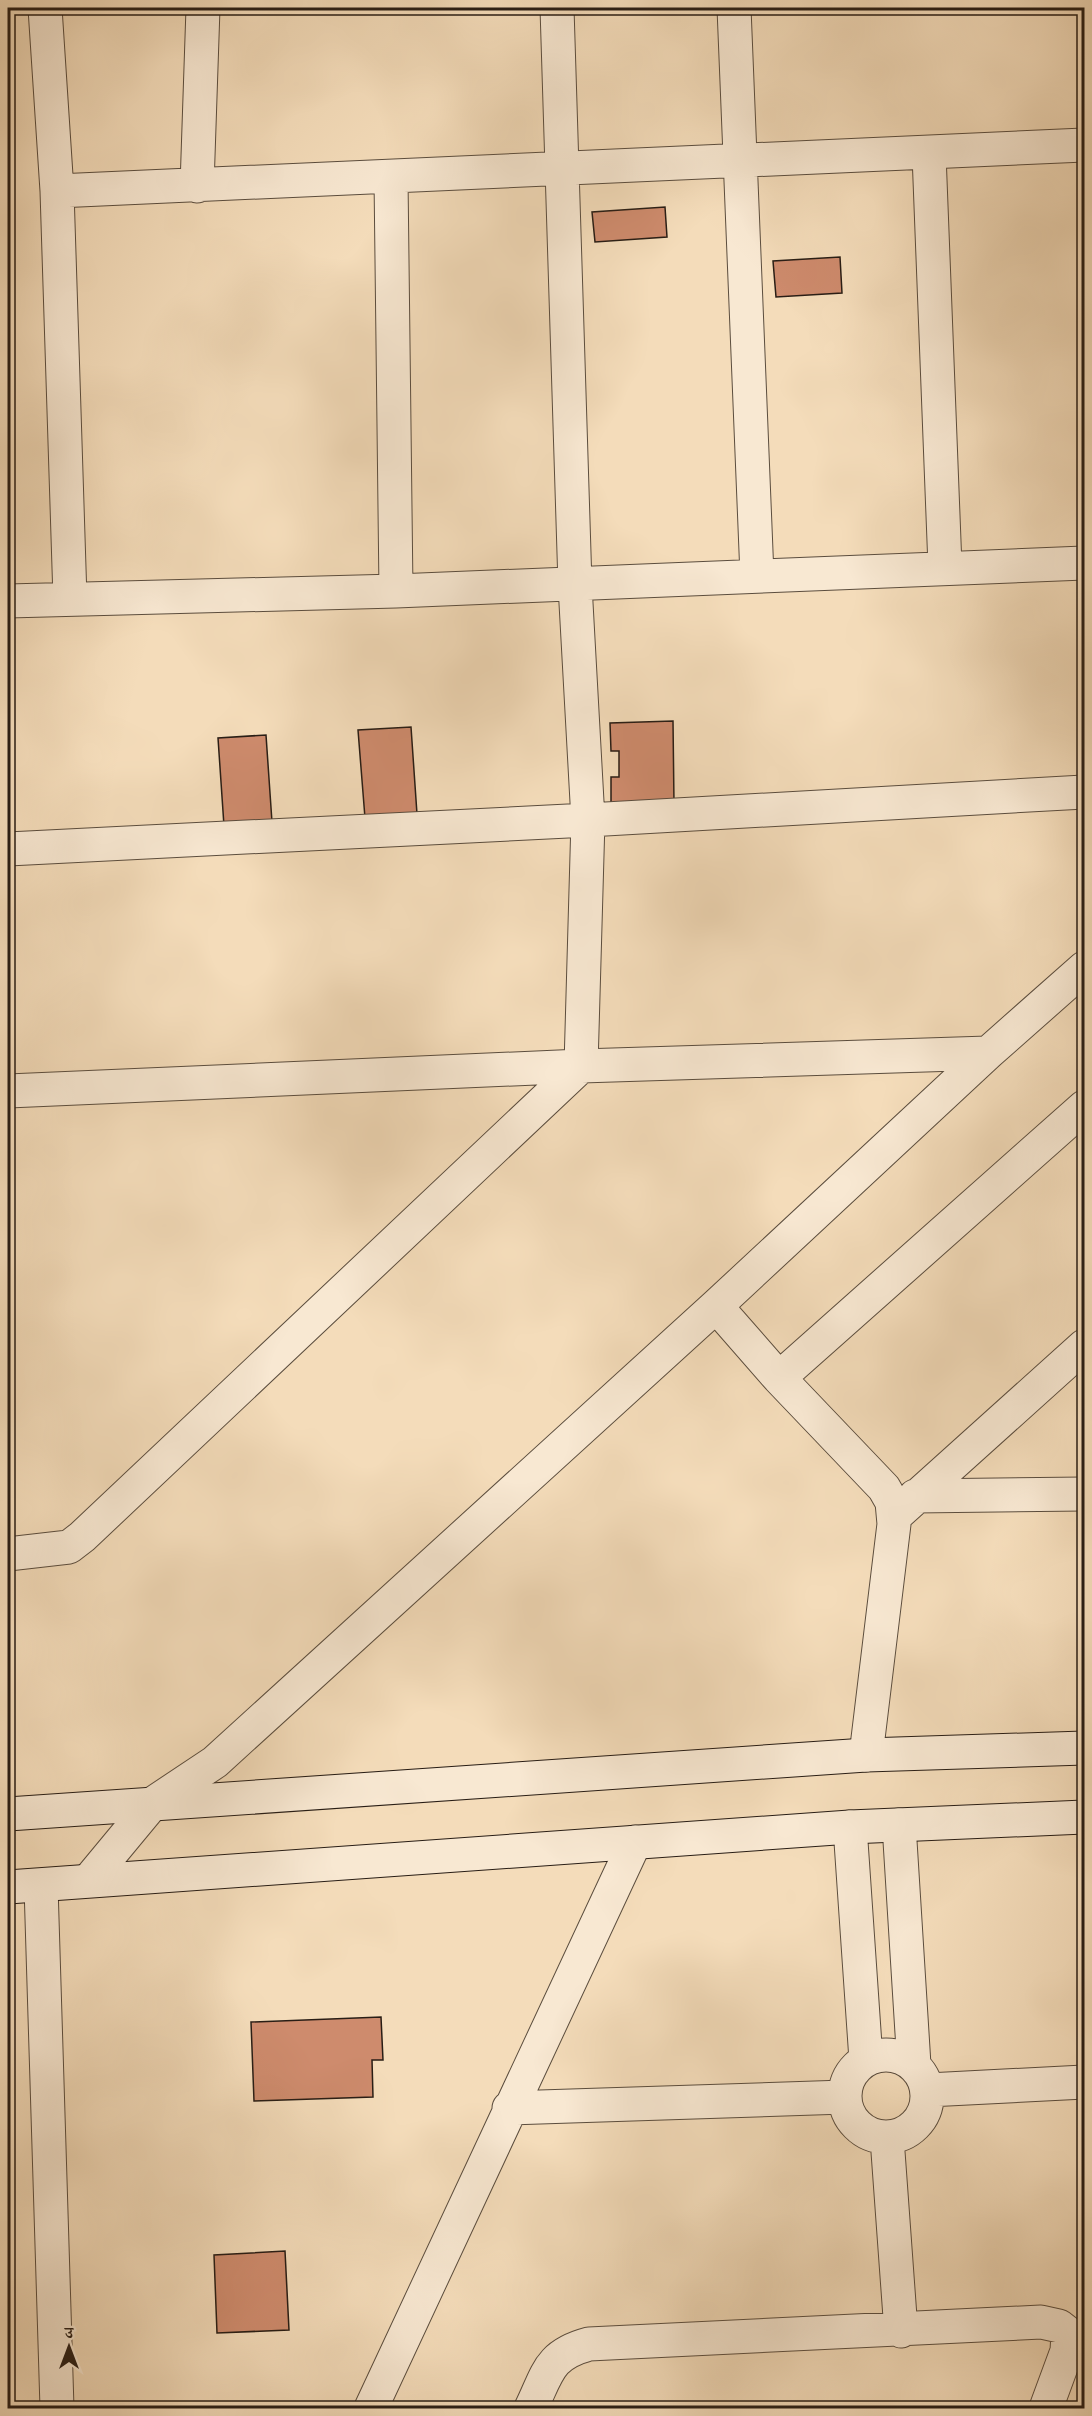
<svg xmlns="http://www.w3.org/2000/svg" width="1092" height="2416" font-family="'Gentium Book Plus','Noto Serif Devanagari',serif">
<style>
.building{fill:#ce8b6d;stroke:#281d15;stroke-width:1.5}
.lines{fill:none;stroke-linecap:round;stroke-linejoin:round}
.street-casing{stroke:#5b4d3e;stroke-width:35}
.secondary-casing{stroke:#281d15;stroke-width:35}
.street{stroke:#f8e8d2;stroke-width:33}
.secondary{stroke:#f8e8d2;stroke-width:33}
</style>
<rect width="100%" height="100%" fill="#f4dcba"/>
<filter id="stains"><feTurbulence type="fractalNoise" baseFrequency=".00333" numOctaves="4"/><feColorMatrix values="0 0 0 0 .2 0 0 0 0 .09 0 0 0 0 .02 0 0 0 .5 -.17"/></filter>
<radialGradient id="worn" r=".72"><stop offset=".6" stop-color="#630" stop-opacity="0"/><stop offset="1" stop-color="#630" stop-opacity=".3"/></radialGradient>
<path class="building" d="M665,207L667,237L595,242L592,212Z
M840,257L842,293L776,297L773,261Z
M673,721L674,804L611,806V777H619V751H611L610,723Z
M411,727L417,814L365,818L358,730Z
M266,735L272,822L224,826L218,738Z
M381,2017L383,2060H372L373,2097L254,2101L251,2022Z
M285,2251L289,2330L217,2333L214,2255Z"/>
<g class="lines">
<defs>
<path id="street" d="M45,8L57,191L70,599
M734,8L757,576
M929,154L945,567
M391,178L396,591
M197,186L203,8
M57,191L1084,145
M8,601L396,591L1084,563
M8,849L588,820L1084,792
M8,1091L581,1066L988,1053
M716,1306L779,1378L884,1488L892,1502L894,1524L866,1755
M779,1378L1084,1107
M915,1496L1084,1494
M894,1517L1084,1346
M8,1554L69,1547L82,1537L581,1066L588,820L575,585L557,8
M899,1825L914,2065
M850,1827L866,2060
M89,1880L152,1804L215,1762L716,1306L988,1053L1084,968
M41,1886L57,2408
M845 2096a41 41 0 1 1 82 0a41 41 0 1 1-82 0Z
M928,2090L1084,2082
M509,2108L845,2097
M887,2138L901,2331
M371,2408L635,1842
M531,2408C548,2373 548,2355 589,2344L1041,2322L1059,2326L1068,2333L1067,2351L1046,2408"/>
<path id="secondary" d="M8,1814L866,1755L1084,1748
M8,1887L850,1827L1084,1817"/>
</defs>
<use href="#street" class="street-casing"/>
<use href="#secondary" class="secondary-casing"/>
<use href="#street" class="street"/>
<use href="#secondary" class="secondary"/>
</g>
<rect width="1092" height="2416" fill="none" stroke="#f4dcba" stroke-width="30"/>
<rect x="9" y="9" width="1074" height="2398" fill="none" stroke="#281d15" stroke-width="3"/>
<rect x="15" y="15" width="1062" height="2386" fill="none" stroke="#281d15" stroke-width="1.5"/>
<g transform="translate(69 2347)" stroke="#f8e8d2" stroke-width="4.5" paint-order="stroke">
<path d="M0-4.5L10 22L0 15L-10 22Z" fill="#281d15"/>
<text y="-9" font-size="16" font-weight="bold" text-anchor="middle" fill="#281d15">उ</text>
</g>
<rect width="100%" height="100%" filter="url(#stains)"/>
<rect width="100%" height="100%" fill="url(#worn)"/>
</svg>
